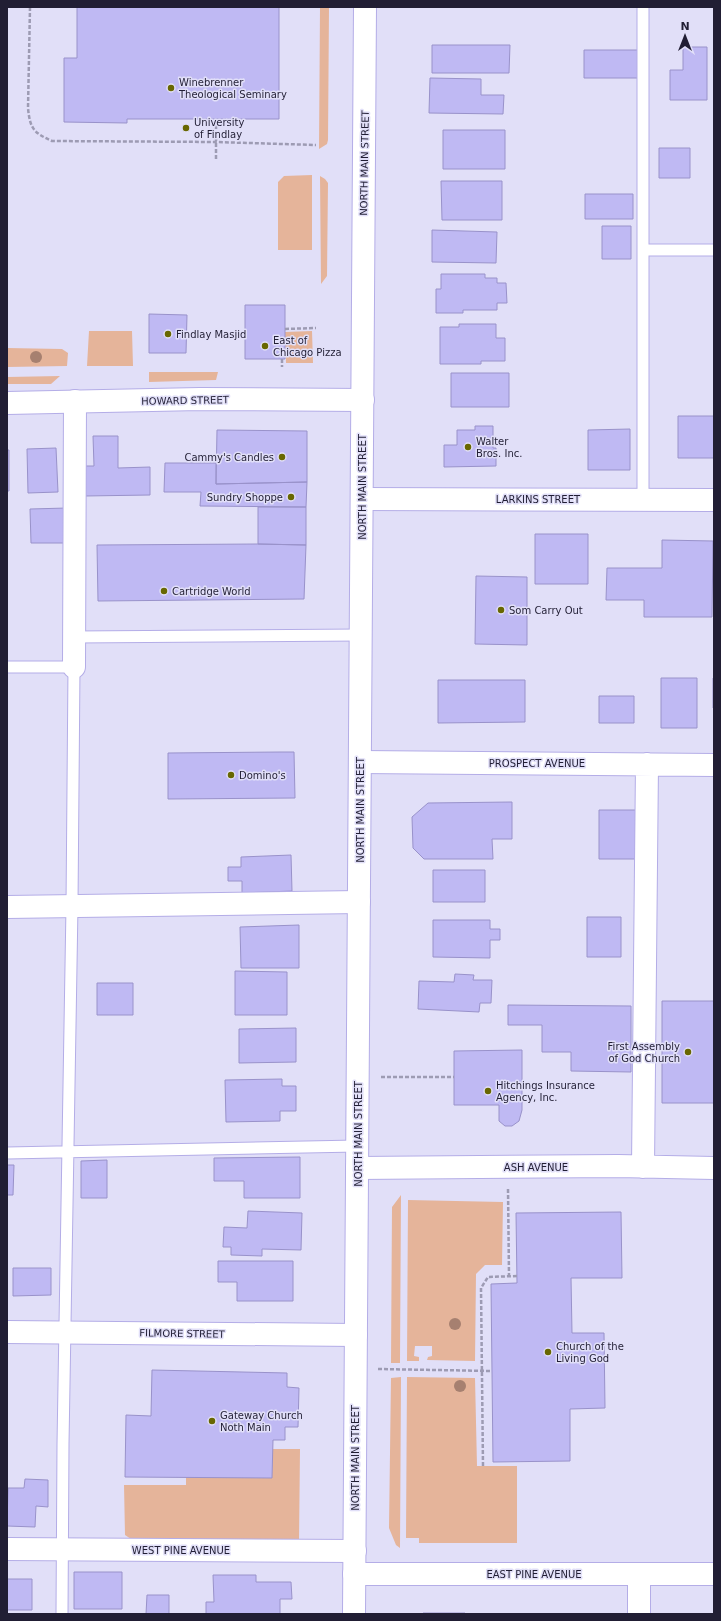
<svg xmlns="http://www.w3.org/2000/svg" width="721" height="1621" font-family="'DejaVu Sans',sans-serif">
<style>
.green{fill:#e5b49a}
.building{fill:#bfb9f3;stroke:#9992ca}
.lines{fill:none;stroke-linecap:round;stroke-linejoin:round}
.lane-casing{stroke:#b4ade7;stroke-width:13}
.street-casing{stroke:#b4ade7;stroke-width:24}
.secondary-casing{stroke:#b4ade7;stroke-width:24}
.primary-casing{stroke:#b4ade7;stroke-width:24}
.path{stroke:#9d9bb3;stroke-width:2.5;stroke-dasharray:4 2;stroke-linecap:butt}
.lane{stroke:#fff;stroke-width:11}
.street{stroke:#fff;stroke-width:22}
.secondary{stroke:#fff;stroke-width:22}
.primary{stroke:#fff;stroke-width:22}
.tree{fill:#a68070}
.poi-dot{fill:#686701;stroke:#e1dff8;stroke-width:1.5}
.labels{text-anchor:middle;stroke-width:3;stroke-linejoin:round;paint-order:stroke}
.poi-label{font-size:10px;fill:#211e34;stroke:#e1dff8;text-anchor:start}
.street-label{font-size:10px;fill:#211e34;stroke:#e1dff8}
</style>
<rect width="100%" height="100%" fill="#e1dff8"/>
<path class="green" d="M320,7H329L328,140L327,144L319,149Z
M312,175V250H278V182L284,176Z
M320,176L325,179L328,183L327,276L321,284Z
M89,331H132L133,366H87Z
M312,331L313,363H286L285,332Z
M7,348L62,349L68,353L67,366L7,367Z
M149,372H218L216,380L149,382Z
M60,376L51,384H7V377Z
M401,1195L400,1363H391L392,1207Z
M408,1200L503,1202L502,1265H485L476,1274L475,1361L427,1360L428,1357L432,1356V1346H415L414,1356L419,1357V1361H407Z
M401,1377L400,1548L396,1545L389,1528L391,1378Z
M407,1377L475,1378L477,1466H517V1543H419V1538H406Z
M272,1449H300L299,1543L134,1541L125,1535L124,1485H186V1477Z"/>
<path class="building" d="M77,7H279V119H127V123L64,122V58H77Z
M432,45H510L509,73H432Z
M683,47H707V100H670V70H683Z
M584,50H639V78H584Z
M430,78L481,79V95H504L503,114L429,113Z
M443,130H505V169H443Z
M659,148H690V178H659Z
M441,181H502V220H442Z
M585,194H633V219H585Z
M602,226H631V259H602Z
M432,230L497,232L496,263L432,262Z
M441,274H485V278H497V283H506L507,303H497V310H463V313H436V289H441Z
M245,305H285V359H245Z
M149,314L187,315L186,353H149Z
M459,324H496V338H505V361H481V364H440V327H459Z
M451,373H509V407H451Z
M678,416H714V458H678Z
M475,426H493V448H496V466L444,467V445H457V430H475Z
M630,429V470H588V430Z
M217,430L307,431V482L216,484Z
M93,436H118V468L150,467V495L85,496V466H94Z
M56,448L58,492L28,493L27,449Z
M7,450H9V491H7Z
M165,463H216V484L307,482L306,507L200,506L201,492H164Z
M258,507H306V545L258,544Z
M67,508L68,543H31L30,509Z
M535,534H588V584H535Z
M662,540L713,541L712,617H644V600H606L607,568H662Z
M258,544L306,545L304,599L98,601L97,545Z
M476,576L527,577V645L475,644Z
M661,678H697V728H661Z
M713,678H714V708H713Z
M438,680H525V722L438,723Z
M599,696H634V723H599Z
M281,752H294L295,798L168,799V753Z
M512,802V839H492L493,859H424L413,848L412,817L428,803Z
M599,810H638V859H599Z
M291,855L292,891L242,893V881H228V867H241V857Z
M433,870H485V902H433Z
M587,917H621V957H587Z
M433,920H490V929H500V940H490V958L433,957Z
M299,925V968H241L240,927Z
M235,971L287,972V1015H235Z
M455,974L474,975L473,980H492L491,1003H480L479,1012L418,1009L419,981L454,982Z
M97,983H133V1015H97Z
M662,1001H714V1103H662Z
M508,1005L631,1006V1072L571,1071V1052H542V1025H508Z
M296,1028V1062L239,1063V1029Z
M522,1050V1110L519,1121L512,1126H505L499,1121V1105H454V1051Z
M282,1079V1086H296V1111H280V1121L226,1122L225,1080Z
M300,1157V1198H244V1181H214V1158Z
M107,1160V1198H81V1161Z
M7,1165H14L13,1195H7Z
M248,1211L302,1213L301,1250L262,1249V1256L231,1255V1247H223L224,1227L247,1228Z
M621,1212L622,1278H571L572,1333H604L605,1408L570,1409V1461L493,1462L491,1284L517,1283L516,1213Z
M218,1261H293V1301H237V1282H218Z
M13,1268H51V1295L13,1296Z
M152,1370L287,1373V1387L299,1388L298,1427H285V1440H273L272,1478L125,1477L126,1415L151,1416Z
M25,1479L48,1480V1507L36,1506L35,1527L7,1526L8,1488H24Z
M74,1572H122V1609H74Z
M213,1575H256V1582H291L292,1599H280V1614H206V1602H214Z
M7,1579H32V1610H7Z
M147,1595H169V1614H146Z
M423,1613H465V1614H423Z"/>
<g class="lines">
<defs>
<path id="lane" d="M643,7V499
M643,250H714
M74,637L361,635
M7,667H74L72,906L63,1444L62,1614
M7,1153L357,1146"/>
<path id="street" d="M363,499L714,500
M74,667L75,401
M360,762L714,765
M7,907L359,902
M643,1167L647,764
M357,1168L618,1166L714,1168
M7,1332L356,1335
M7,1549L355,1551
M354,1574H714
M639,1574V1614"/>
<path id="secondary" d="M7,403L200,399L363,400"/>
<path id="primary" d="M354,1614L365,7"/>
</defs>
<use href="#lane" class="lane-casing"/>
<use href="#street" class="street-casing"/>
<use href="#secondary" class="secondary-casing"/>
<use href="#primary" class="primary-casing"/>
<path class="path" d="M30,7L28,108C30,129 34,133 52,141L216,142L316,145
M216,119V159
M285,329L316,328
M282,359V367
M381,1077H454
M508,1189L509,1276
M378,1369L492,1371
M483,1466L481,1288L488,1277L517,1276"/>
<use href="#lane" class="lane"/>
<use href="#street" class="street"/>
<use href="#secondary" class="secondary"/>
<use href="#primary" class="primary"/>
</g>
<g class="tree">
<circle cx="36" cy="357" r="6"/>
<circle cx="455" cy="1324" r="6"/>
<circle cx="460" cy="1386" r="6"/>
</g>
<g class="poi-dot">
<circle cx="171" cy="88" r="4"/>
<circle cx="186" cy="128" r="4"/>
<circle cx="168" cy="334" r="4"/>
<circle cx="265" cy="346" r="4"/>
<circle cx="468" cy="447" r="4"/>
<circle cx="282" cy="457" r="4"/>
<circle cx="291" cy="497" r="4"/>
<circle cx="164" cy="591" r="4"/>
<circle cx="501" cy="610" r="4"/>
<circle cx="231" cy="775" r="4"/>
<circle cx="688" cy="1052" r="4"/>
<circle cx="488" cy="1091" r="4"/>
<circle cx="548" cy="1352" r="4"/>
<circle cx="212" cy="1421" r="4"/>
</g>
<g class="labels">
<g class="poi-label">
<text x="179" y="86">Winebrenner<tspan x="179" dy="12">Theological Seminary</tspan></text>
<text x="194" y="126">University<tspan x="194" dy="12">of Findlay</tspan></text>
<text x="176" y="338">Findlay Masjid</text>
<text x="273" y="344">East of<tspan x="273" dy="12">Chicago Pizza</tspan></text>
<text x="476" y="445">Walter<tspan x="476" dy="12">Bros. Inc.</tspan></text>
<text x="274" y="461" text-anchor="end">Cammy's Candles</text>
<text x="283" y="501" text-anchor="end">Sundry Shoppe</text>
<text x="172" y="595">Cartridge World</text>
<text x="509" y="614">Som Carry Out</text>
<text x="239" y="779">Domino's</text>
<text x="680" y="1050" text-anchor="end">First Assembly<tspan x="680" dy="12">of God Church</tspan></text>
<text x="496" y="1089">Hitchings Insurance<tspan x="496" dy="12">Agency, Inc.</tspan></text>
<text x="556" y="1350">Church of the<tspan x="556" dy="12">Living God</tspan></text>
<text x="220" y="1419">Gateway Church<tspan x="220" dy="12">Noth Main</tspan></text>
</g>
<g class="street-label">
<text transform="translate(364 163) rotate(-89)" y="4">NORTH MAIN STREET</text>
<text transform="translate(185 400) rotate(-1)" y="4">HOWARD STREET</text>
<text transform="translate(362 487) rotate(-90)" y="4">NORTH MAIN STREET</text>
<text x="538" y="503">LARKINS STREET</text>
<text x="537" y="767">PROSPECT AVENUE</text>
<text transform="translate(360 810) rotate(-90)" y="4">NORTH MAIN STREET</text>
<text transform="translate(358 1134) rotate(-90)" y="4">NORTH MAIN STREET</text>
<text x="536" y="1171">ASH AVENUE</text>
<text transform="translate(182 1333) rotate(1)" y="4">FILMORE STREET</text>
<text transform="translate(355 1458) rotate(-90)" y="4">NORTH MAIN STREET</text>
<text x="181" y="1554">WEST PINE AVENUE</text>
<text x="534" y="1578">EAST PINE AVENUE</text>
</g>
</g>
<rect width="721" height="1621" fill="none" stroke="#211e34" stroke-width="16"/>
<g transform="translate(685 36)" stroke="#e1dff8" stroke-width="3" paint-order="stroke">
<path d="M0-3L7 15L0 10L-7 15Z" fill="#211e34"/>
<text y="-6" font-size="11" font-weight="bold" text-anchor="middle" fill="#211e34">N</text>
</g>
</svg>
